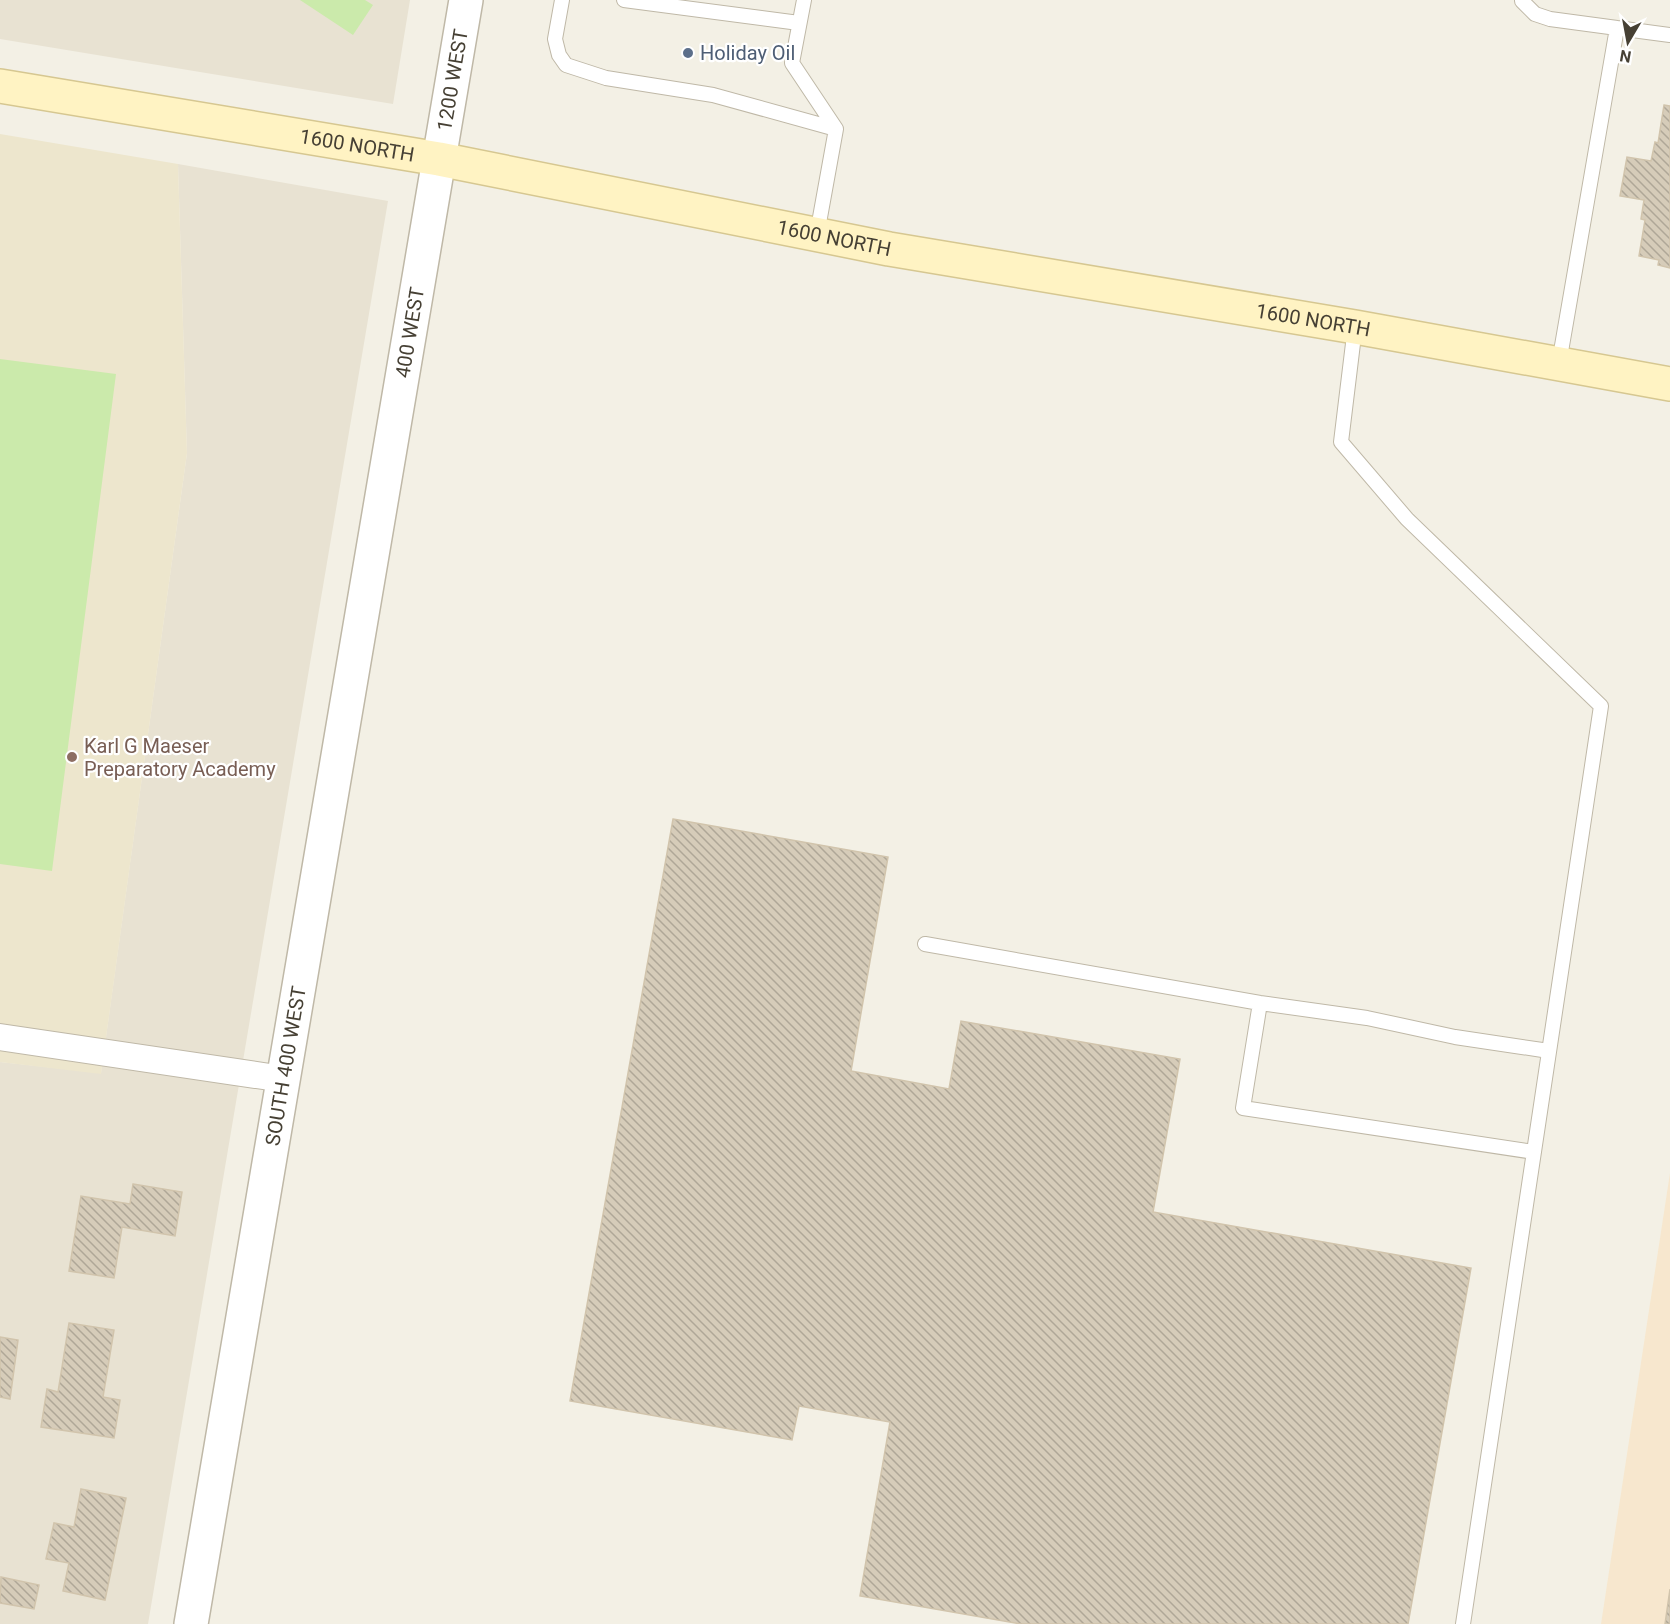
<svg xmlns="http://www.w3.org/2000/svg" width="1670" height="1624" font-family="Roboto,sans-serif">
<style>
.residential{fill:#e8e2d2}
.commercial{fill:#f7e7ce}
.education{fill:#ede6cd}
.park{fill:#cbeaab}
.building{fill:url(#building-back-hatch);stroke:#d1c4ac;stroke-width:1.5}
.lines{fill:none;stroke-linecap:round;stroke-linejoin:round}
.service-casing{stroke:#bfb8a7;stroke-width:16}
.minor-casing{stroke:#bfb8a7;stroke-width:28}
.tertiary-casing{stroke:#bfb8a7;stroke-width:36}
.secondary-casing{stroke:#d6c791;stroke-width:36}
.service{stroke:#fff;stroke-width:14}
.minor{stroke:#fff;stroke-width:26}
.tertiary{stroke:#fff;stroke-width:33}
.secondary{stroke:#fff3c3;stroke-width:33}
.service-dot{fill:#5c6f8a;stroke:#fff;stroke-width:2}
.education-dot{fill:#8d6e63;stroke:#fff;stroke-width:2}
.labels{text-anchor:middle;stroke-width:4.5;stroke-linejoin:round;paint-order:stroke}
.service-label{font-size:20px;fill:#4e5e75;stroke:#fff;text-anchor:start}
.street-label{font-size:20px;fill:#464034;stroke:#fff}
.education-label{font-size:20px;fill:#785e54;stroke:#fff;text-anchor:start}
</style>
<defs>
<pattern id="building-back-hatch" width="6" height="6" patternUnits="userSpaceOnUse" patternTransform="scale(1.5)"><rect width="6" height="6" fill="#d6ccb9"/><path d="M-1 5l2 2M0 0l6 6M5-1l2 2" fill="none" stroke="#afa797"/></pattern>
</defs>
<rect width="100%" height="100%" fill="#f3f0e5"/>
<path class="residential" d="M0,0H410L393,104L0,39Z
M178,164L388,201L148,1624H0V1062L101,1073L187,453Z"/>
<path class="commercial" d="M1670,1173V1624H1601Z"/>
<path class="education" d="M0,134L178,164L187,453L101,1074L0,1062Z"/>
<path class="park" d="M300,0H365L373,5L353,35Z
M0,359L116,374L52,871L0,864Z"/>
<path class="building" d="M1664,105L1670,106V268L1658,265L1659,260L1639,256L1645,220L1641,219L1644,200L1620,196L1627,157L1651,161L1655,142L1658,143Z
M673,819L888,857L851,1071L949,1089L961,1021L1180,1059L1153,1212L1471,1268L1408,1624H1021L860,1596L890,1422L799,1406L792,1440L570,1401Z
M133,1184L182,1192L175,1236L122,1227L114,1278L69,1271L81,1196L130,1204Z
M69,1323L114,1330L103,1397L120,1400L114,1438L41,1427L47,1389L58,1392Z
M0,1337L18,1340L10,1399L0,1397Z
M81,1489L126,1498L105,1600L63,1591L69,1563L46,1559L54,1523L74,1527Z
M1,1577L39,1585L34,1609L0,1603Z
M1670,1589V1624H1665Z"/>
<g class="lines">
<defs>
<path id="service" d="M562,0L555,39L559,55L566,65L606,78L713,95L836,129
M624,0L799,23
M804,0L792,63L836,129L817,234
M1522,1L1535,14L1550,19L1617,28
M1355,327L1341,442L1407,519L1601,706L1463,1624
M1559,363L1617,28L1670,35
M925,944L1260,1003L1367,1018L1455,1037L1549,1051
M1260,1003L1243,1108L1534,1152"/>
<path id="minor" d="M0,1037L283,1079"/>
<g id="tertiary">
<path id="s1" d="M191,1624L466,0"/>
</g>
<g id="secondary">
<path id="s2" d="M0,86L439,159L889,249L1355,327L1670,384"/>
</g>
</defs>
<use href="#service" class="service-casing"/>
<use href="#minor" class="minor-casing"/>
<use href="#tertiary" class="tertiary-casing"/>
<use href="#secondary" class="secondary-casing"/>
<use href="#service" class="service"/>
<use href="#minor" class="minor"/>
<use href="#tertiary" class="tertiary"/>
<use href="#secondary" class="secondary"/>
</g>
<circle class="service-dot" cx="688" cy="53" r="6"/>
<circle class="education-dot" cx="72" cy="757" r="6"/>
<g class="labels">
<g class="service-label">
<text x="700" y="60">Holiday Oil</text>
</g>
<g class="street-label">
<text dy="7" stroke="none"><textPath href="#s1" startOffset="1566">1200 WEST</textPath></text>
<text dy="7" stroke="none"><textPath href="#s2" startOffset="362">1600 NORTH</textPath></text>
<text dy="7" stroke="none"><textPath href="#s2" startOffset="848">1600 NORTH</textPath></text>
<text dy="7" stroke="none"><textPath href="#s2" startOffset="1334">1600 NORTH</textPath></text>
<text dy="7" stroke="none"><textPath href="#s1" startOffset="1310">400 WEST</textPath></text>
<text dy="7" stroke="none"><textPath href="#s1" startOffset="566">SOUTH 400 WEST</textPath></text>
</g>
<g class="education-label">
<text x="84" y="753">Karl G Maeser<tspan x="84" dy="23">Preparatory Academy</tspan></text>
</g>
</g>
<g transform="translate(1628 42) rotate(190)" stroke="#ffffff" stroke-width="4.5" paint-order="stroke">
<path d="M0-4.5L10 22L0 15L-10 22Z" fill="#464034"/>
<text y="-9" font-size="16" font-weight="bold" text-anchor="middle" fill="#464034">N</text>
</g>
</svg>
